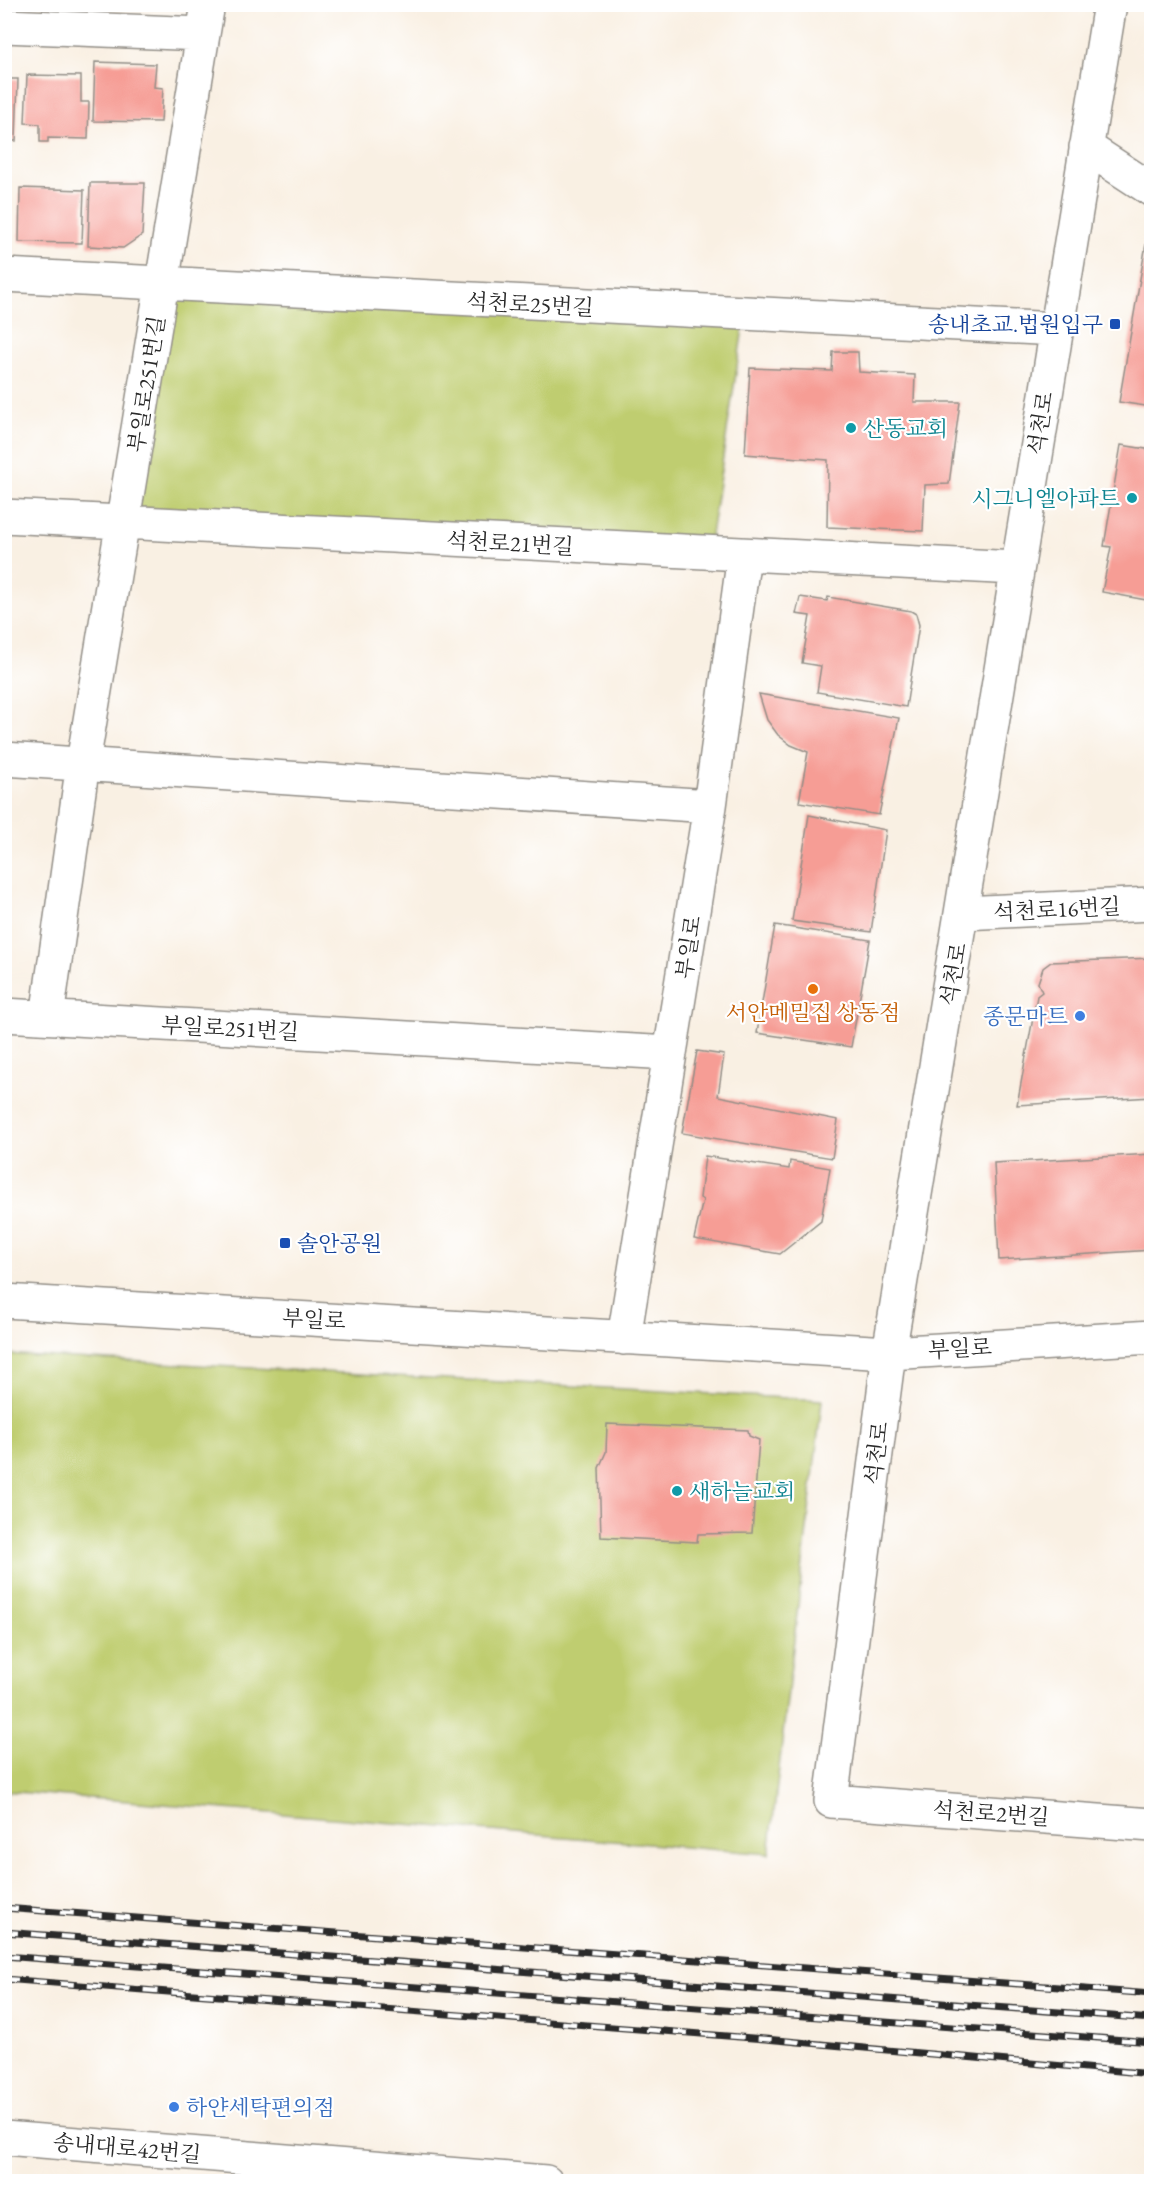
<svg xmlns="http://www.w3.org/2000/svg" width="1156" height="2186" font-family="'EB Garamond','Noto Serif KR',serif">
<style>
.green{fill:#bfcd6f;stroke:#757c4d;stroke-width:1.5}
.building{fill:#f69d95}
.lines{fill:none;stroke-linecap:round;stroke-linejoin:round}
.minor-casing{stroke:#928e87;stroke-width:36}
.minor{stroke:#fff;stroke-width:33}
.rail-casing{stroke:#2b2b2b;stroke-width:7}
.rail{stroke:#fff;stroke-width:4.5;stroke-dasharray:14;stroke-linecap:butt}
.transit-dot{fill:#1a4fb4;stroke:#fff;stroke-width:2}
.culture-dot{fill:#0f9aa8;stroke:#fff;stroke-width:2}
.food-dot{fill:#e8710a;stroke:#fff;stroke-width:2}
.shop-dot{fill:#3f7fe0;stroke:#fff;stroke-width:2}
.labels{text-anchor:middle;stroke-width:4.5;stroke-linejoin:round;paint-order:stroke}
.street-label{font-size:22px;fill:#2b2b2b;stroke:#fff}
.transit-label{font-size:22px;fill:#164399;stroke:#fff;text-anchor:end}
.culture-label{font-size:22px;fill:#0d838f;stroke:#fff;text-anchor:start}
.food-label{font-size:22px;fill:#c56008;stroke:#fff}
.shop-label{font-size:22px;fill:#366cbe;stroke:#fff;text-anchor:end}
</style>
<rect width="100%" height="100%" fill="#fff"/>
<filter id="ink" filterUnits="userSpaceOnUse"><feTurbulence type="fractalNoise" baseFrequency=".0167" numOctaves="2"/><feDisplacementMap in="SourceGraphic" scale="12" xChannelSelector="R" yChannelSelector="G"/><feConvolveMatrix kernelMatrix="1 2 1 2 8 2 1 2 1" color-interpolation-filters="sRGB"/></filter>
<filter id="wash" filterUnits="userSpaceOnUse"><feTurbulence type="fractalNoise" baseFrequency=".008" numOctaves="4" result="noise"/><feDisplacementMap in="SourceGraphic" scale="24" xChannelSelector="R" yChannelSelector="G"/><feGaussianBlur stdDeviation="1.35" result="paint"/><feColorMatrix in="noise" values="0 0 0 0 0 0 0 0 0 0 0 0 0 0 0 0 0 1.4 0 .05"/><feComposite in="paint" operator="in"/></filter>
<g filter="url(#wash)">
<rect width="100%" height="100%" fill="#f9f0e3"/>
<path class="green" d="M163,285L745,315L708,554L123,523Z
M4,1354L822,1400L769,1854L5,1791Z"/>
<g id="blocks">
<path class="building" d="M95,62L156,64L154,87L163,88L161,122L93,121Z
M27,75L81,76V102H89L88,139L48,138V142H40V124L25,123Z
M4,79H18L16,141H4Z
M90,183H145L142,235L123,248L88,246Z
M20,188L84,190L82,243L19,242Z
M1147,238L1152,239V407L1119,402Z
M833,352H858L859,372L915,375L914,402H960L949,484L925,485L923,531L827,527L828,460L745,454L750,368L832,371Z
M1121,445L1152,450V601L1102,592L1111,547L1104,546Z
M800,597L827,601L828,597L911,611L916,614L919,625L906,707L817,692L821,666L802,663L810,616L796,614Z
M759,694L899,718L879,815L799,802L808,752L791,745L778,735L767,720Z
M809,815L886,830L871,932L792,921Z
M775,925L870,940L851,1047L757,1033Z
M1152,958V1097L1017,1105L1037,996L1042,992L1038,983L1043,968L1051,962Z
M697,1051L724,1055L718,1096L838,1120L832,1158L682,1133Z
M1152,1154V1250L999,1260L994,1163Z
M705,1156L789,1169L790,1161L830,1168L821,1221L780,1254L694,1239L703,1200L700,1198Z
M607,1424L748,1430L749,1436L759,1440L752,1533L698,1534L697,1542L601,1537L599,1468L606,1452Z"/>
</g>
</g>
<g filter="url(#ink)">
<use href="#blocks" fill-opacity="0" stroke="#928e87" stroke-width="1.5"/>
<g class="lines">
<defs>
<path id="minor" d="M1110,4L889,1353L831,1801L1152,1825
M4,26L203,34
M1086,147L1152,190
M4,275L1056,329
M4,516L1016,568
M4,759L710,806
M963,913L1152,904
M4,1015L670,1053
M47,1017L83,763L208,4
M4,1301L889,1353L1152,1337
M624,1338L710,806L744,555
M4,2138L546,2182"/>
</defs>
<use href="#minor" class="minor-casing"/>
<use href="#minor" class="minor"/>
<defs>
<path id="rail" d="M4,1908L1152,1994
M4,1932L1152,2019
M4,1956L1152,2042
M4,1979L765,2039L1152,2074"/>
</defs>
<use href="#rail" class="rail-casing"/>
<use href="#rail" class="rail"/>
</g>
</g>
<g class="transit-dot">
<rect x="1109" y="318" width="12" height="12" rx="3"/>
<rect x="279" y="1237" width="12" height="12" rx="3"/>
</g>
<g class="culture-dot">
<circle cx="851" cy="428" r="6"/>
<circle cx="1132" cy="498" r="6"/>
<circle cx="677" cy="1491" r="6"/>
</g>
<circle class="food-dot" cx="813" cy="989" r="6"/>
<g class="shop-dot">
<circle cx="1080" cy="1016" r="6"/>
<circle cx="174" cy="2107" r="6"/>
</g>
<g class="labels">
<g class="street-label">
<text transform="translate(530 304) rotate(3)" y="8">석천로25번길</text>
<text transform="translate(146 384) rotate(-81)" y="8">부일로251번길</text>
<text transform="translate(1040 423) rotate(-81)" y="8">석천로</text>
<text transform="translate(510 543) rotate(3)" y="8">석천로21번길</text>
<text transform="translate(1057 909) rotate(-3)" y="8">석천로16번길</text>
<text transform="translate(688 947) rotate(-81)" y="8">부일로</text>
<text transform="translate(953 974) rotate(-80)" y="8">석천로</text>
<text transform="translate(230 1028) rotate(3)" y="8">부일로251번길</text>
<text transform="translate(314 1319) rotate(3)" y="8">부일로</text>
<text transform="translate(960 1348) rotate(-3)" y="8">부일로</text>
<text transform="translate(876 1453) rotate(-83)" y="8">석천로</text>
<text transform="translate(991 1813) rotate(4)" y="8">석천로2번길</text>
<text transform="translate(127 2148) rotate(5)" y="8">송내대로42번길</text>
</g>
<g class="transit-label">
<text x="1103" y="332">송내초교.법원입구</text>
<text x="297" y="1251" text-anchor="start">솔안공원</text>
</g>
<g class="culture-label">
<text x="863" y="436">산동교회</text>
<text x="1120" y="506" text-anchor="end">시그니엘아파트</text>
<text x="689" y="1499">새하늘교회</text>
</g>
<g class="food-label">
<text x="813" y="1020">서안메밀집 상동점</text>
</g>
<g class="shop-label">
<text x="1068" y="1024">종문마트</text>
<text x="186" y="2115" text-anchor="start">하얀세탁편의점</text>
</g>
</g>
<rect width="1156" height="2186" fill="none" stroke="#fff" stroke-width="24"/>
</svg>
